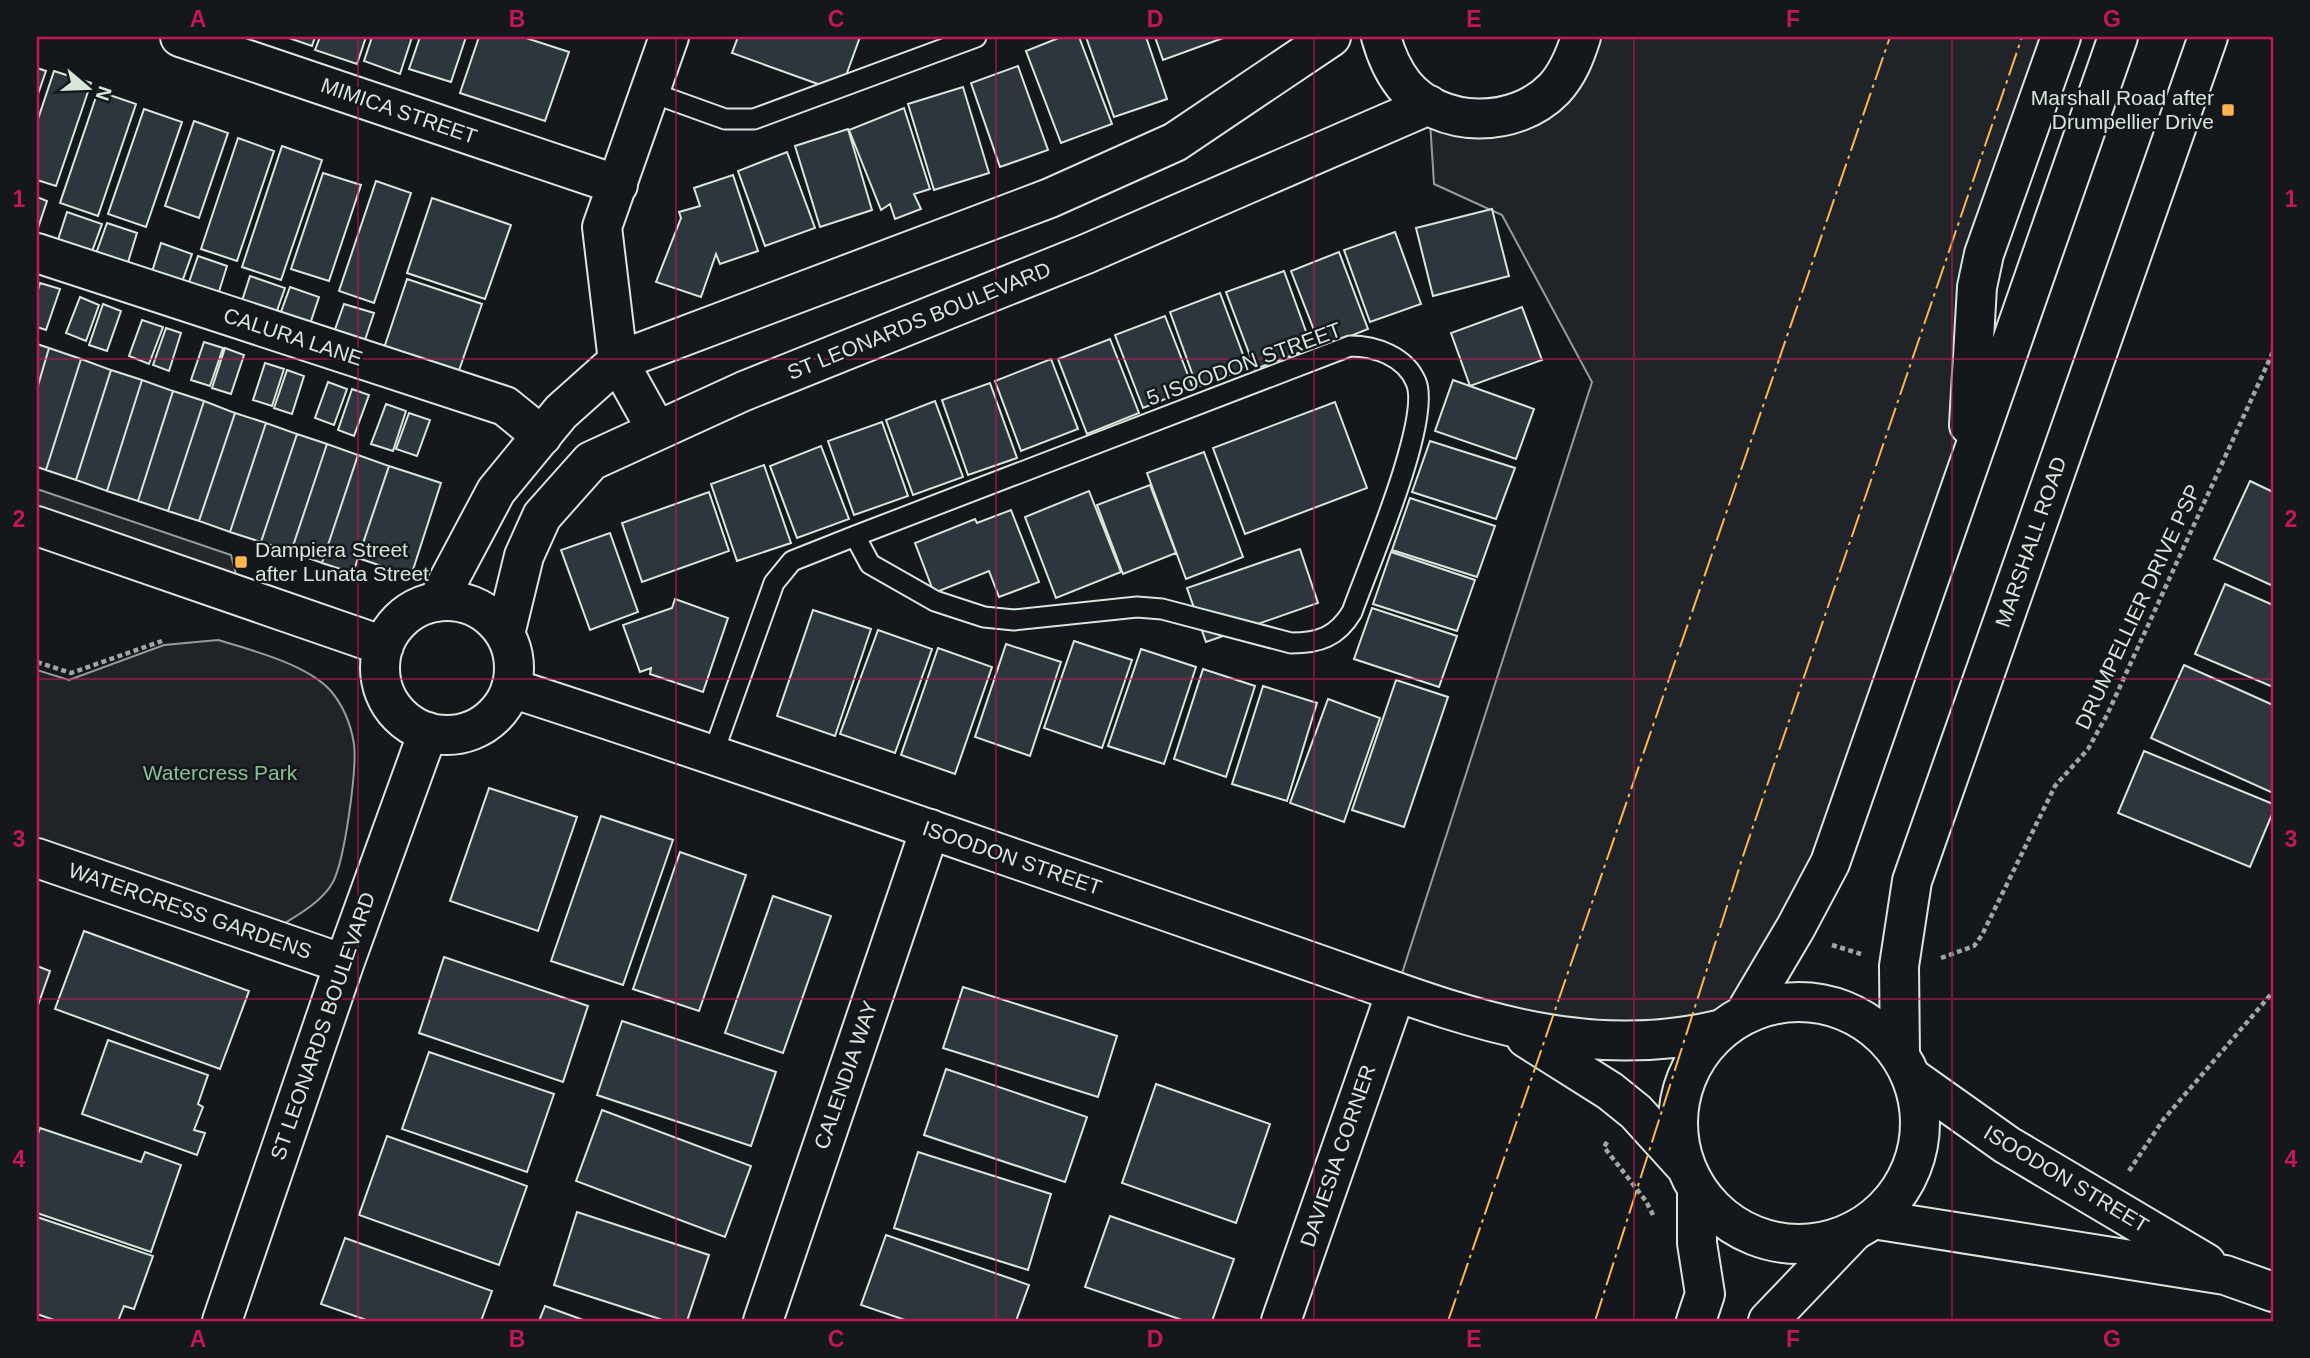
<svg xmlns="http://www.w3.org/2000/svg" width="2310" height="1358" font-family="Helvetica,sans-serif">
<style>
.green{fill:#202428;stroke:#939e99;stroke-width:2}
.parking{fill:#24282b;stroke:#939e99;stroke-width:2}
.building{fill:#2c363c;stroke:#d8e6dc;stroke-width:2}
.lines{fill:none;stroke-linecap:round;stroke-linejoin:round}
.lane-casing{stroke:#d8e6dc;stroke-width:23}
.street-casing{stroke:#d8e6dc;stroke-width:42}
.secondary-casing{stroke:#d8e6dc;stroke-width:42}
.path{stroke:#9da8a2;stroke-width:4.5;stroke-dasharray:5 3.5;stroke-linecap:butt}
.lane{stroke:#14181c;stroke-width:19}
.street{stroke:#14181c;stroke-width:38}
.secondary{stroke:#14181c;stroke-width:38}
.power{stroke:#ffb74d;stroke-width:2;stroke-dasharray:24 5 3.5 5;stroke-linecap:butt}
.grid{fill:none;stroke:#c2185b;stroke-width:2;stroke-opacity:0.55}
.poi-dot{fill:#ffb74d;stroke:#14181c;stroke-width:2.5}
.labels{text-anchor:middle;stroke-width:5;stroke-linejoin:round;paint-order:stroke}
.poi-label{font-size:21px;fill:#d8e6dc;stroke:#14181c;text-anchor:end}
.street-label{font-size:21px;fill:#d8e6dc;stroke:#14181c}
.park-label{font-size:21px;fill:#8ac095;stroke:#14181c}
.neatline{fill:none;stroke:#c2185b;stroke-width:2.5}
.grid-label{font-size:23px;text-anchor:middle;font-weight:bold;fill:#c2185b}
</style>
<rect width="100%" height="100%" fill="#14181c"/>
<path class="green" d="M1576,37H2061L1984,254L1966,473L1834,851L1705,1047L1396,992L1592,382L1502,215L1434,184L1429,105L1460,118L1554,89Z
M218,640C251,650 306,664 330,690C343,705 351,725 354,744C357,769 345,859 333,882C323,901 298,915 280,926L37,844V670L69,680L164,645Z"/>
<path class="parking" d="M37,489L231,555L237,578L37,509Z"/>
<path class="building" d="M286,37H315L312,46Z
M320,37H366L357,64L315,50Z
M372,37H412L400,74L364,61Z
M420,37H466L451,82L409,69Z
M479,37H523L569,52L545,121L460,93Z
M738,37H860L840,92L732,53Z
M1061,37H1079L1112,124L1061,143L1026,51Z
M1086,37H1146L1167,99L1114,117Z
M1155,37H1226L1163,60Z
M1018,66L1048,150L1000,167L971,83Z
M37,68L46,71L37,97Z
M54,71L91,83L56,186L37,180V122Z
M963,87L989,173L934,190L908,104Z
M98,91L136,104L98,216L60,203Z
M904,108L930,189L914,194L921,209L895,219L890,204L881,210L849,130Z
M144,109L182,122L146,227L108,214Z
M194,121L228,133L199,218L165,206Z
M848,129L872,210L820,227L795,146Z
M238,138L274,151L237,261L201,249Z
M282,146L322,160L281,280L242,267Z
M787,152L815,228L765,246L738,171Z
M323,173L361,185L329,281L291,269Z
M733,175L758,251L720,264L716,254L701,297L656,282L681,218L679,212L700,206L694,188Z
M376,181L411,193L374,303L339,291Z
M37,197L47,201L37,231Z
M432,198L511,225L485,299L407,273Z
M1492,209L1509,276L1433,296L1416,228Z
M67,212L102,224L90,257L56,246Z
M107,223L137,233L125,272L93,262Z
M1395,232L1421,304L1370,322L1344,250Z
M161,243L192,254L181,285L151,275Z
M1339,252L1368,329L1321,348L1291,271Z
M198,256L227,266L217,298L187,288Z
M1284,271L1312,348L1255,369L1226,292Z
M250,276L285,288L273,322L239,310Z
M407,279L482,304L455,382L381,357Z
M40,283L60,289L46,330L37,327V293Z
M290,287L319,297L307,333L277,323Z
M1220,293L1248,368L1197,387L1170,312Z
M80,297L99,305L86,341L66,333Z
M103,304L121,311L107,351L89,345Z
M344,304L374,313L362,349L332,338Z
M1522,307L1542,360L1470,386L1451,333Z
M1165,316L1193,388L1143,408L1115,335Z
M142,320L163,327L149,364L129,356Z
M166,328L181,333L169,371L153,365Z
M1110,339L1139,413L1087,434L1058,359Z
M204,342L223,348L210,386L191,380Z
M37,344L49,348L37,389Z
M49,348L81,359L46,470L37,467V389Z
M225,348L244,355L231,394L212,388Z
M81,359L111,370L76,480L46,470Z
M1051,359L1078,429L1021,451L995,381Z
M265,363L284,369L272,406L253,400Z
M111,370L142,380L107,491L76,480Z
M287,370L304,376L292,414L274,408Z
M142,380L173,391L138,501L107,491Z
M1453,380L1534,409L1516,459L1435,431Z
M328,382L347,389L334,425L315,418Z
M990,383L1017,458L968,475L942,400Z
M352,389L369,395L354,436L338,430Z
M173,391L204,401L168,511L138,501Z
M204,401L235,413L199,521L168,511Z
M935,401L963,477L913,495L886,420Z
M1335,402L1367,488L1245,534L1213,448Z
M386,404L406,411L393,451L371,444Z
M235,413L266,423L230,532L199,521Z
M409,413L430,420L417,456L396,449Z
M882,422L908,496L854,515L828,441Z
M266,423L297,434L261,542L230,532Z
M297,434L327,444L291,552L261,542Z
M1430,441L1515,468L1496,519L1412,492Z
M327,444L358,455L322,563L291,552Z
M821,446L849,519L797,538L770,466Z
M1204,452L1243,557L1186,579L1147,473Z
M358,455L389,466L353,573L322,563Z
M764,465L791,543L737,561L711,484Z
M389,466L441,483L411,576L358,558Z
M2250,481L2273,492V586L2214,559Z
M1150,485L1176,553L1123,574L1097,505Z
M1089,491L1121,572L1056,598L1025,517Z
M709,492L729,551L642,582L622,523Z
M1410,498L1495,526L1477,577L1392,550Z
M1011,510L1039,582L999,597L989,571L934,593L915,543L975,519L977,523Z
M610,533L638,612L590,630L561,550Z
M1300,549L1318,603L1206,642L1187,588Z
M1391,552L1475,580L1457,631L1373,604Z
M2225,584L2273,605V687L2195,654Z
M675,599L728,618L703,692L650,674L651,668L640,672L623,625L672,608Z
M1372,608L1457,636L1439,687L1354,659Z
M813,610L871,629L835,736L777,716Z
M878,630L932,649L895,753L840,734Z
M1074,641L1132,660L1102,748L1044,728Z
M1006,644L1061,662L1030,756L975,737Z
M938,648L992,667L955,774L901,755Z
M1141,649L1196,667L1164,764L1108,746Z
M2184,665L2273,705V793L2151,738Z
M1203,669L1255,686L1226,777L1174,759Z
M1396,680L1448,697L1404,827L1352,810Z
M1263,686L1317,703L1287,801L1232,784Z
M1328,699L1380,718L1344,822L1290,803Z
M2144,751L2273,804V812L2250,867L2118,813Z
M489,788L577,817L538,931L450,901Z
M601,816L673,840L623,985L551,961Z
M680,852L746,875L699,1011L633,989Z
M773,896L831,916L783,1053L725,1033Z
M84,931L249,991L220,1069L55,1009Z
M444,957L588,1006L563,1082L419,1033Z
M37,966L50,971L37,1008Z
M963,987L1117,1036L1098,1097L943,1048Z
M622,1021L776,1072L751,1146L597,1095Z
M108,1040L208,1075L198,1104L203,1107L194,1130L205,1133L197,1155L82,1114Z
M429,1052L554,1094L527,1172L402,1129Z
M946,1069L1087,1117L1065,1182L924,1135Z
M1156,1084L1270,1124L1236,1223L1122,1183Z
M602,1110L751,1166L725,1237L576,1181Z
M40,1128L141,1162L145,1152L181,1165L151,1252L37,1213V1137Z
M387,1136L527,1186L499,1265L359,1215Z
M918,1152L1051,1194L1028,1270L894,1228Z
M577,1212L709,1255L687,1321H666L554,1285Z
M1110,1216L1234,1259L1212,1321H1185L1085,1287Z
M37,1217L153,1256L134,1309L124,1306L118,1321H57L37,1314Z
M886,1235L1029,1285L1016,1321H908L861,1305Z
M345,1238L492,1291L481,1321H369L321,1304Z
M545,1306L586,1321H539Z"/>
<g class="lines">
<defs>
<path id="lane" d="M650,92L725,119H754L976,37
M713,754L774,583L792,561L855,536L1350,346C1375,346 1405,356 1416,382C1432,420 1367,569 1352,612C1337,637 1319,643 1291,643L1162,609L1137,607L1014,620L984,617L935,601L870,564L855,536"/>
<path id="street" d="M180,37L618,185
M1381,37C1386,55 1392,70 1404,85C1440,129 1515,129 1554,89C1568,74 1575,56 1581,37
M37,253L505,406L542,436
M656,429L618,361L602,227L669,37
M37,526L384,646
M380 668a67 67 0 1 1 134 0a67 67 0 1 1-134 0Z
M437,602L496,491L561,412L618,361L1050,198L1175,142L1331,37
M505,634L524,556L542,516L591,461L744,391L1086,254L1429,105
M37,858L344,964
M222,1321L344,964L428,732
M763,1321L930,829
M1281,1321L1396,992
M1696,1321L1705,1294L1697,1243V1190
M1768,1321L1854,1231"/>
<path id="secondary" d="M1969,425L1977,287L1984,254L2061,37
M511,688C703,750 894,817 1085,883C1165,911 1246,939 1326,967C1459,1014 1580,1064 1723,1029
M1678 1123a121 121 0 1 1 242 0a121 121 0 1 1-242 0Z
M1744,1015L1796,927L1830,863L2118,37
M1526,1038L1610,1091L1636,1112L1685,1166
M1900,1056L1899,966L1912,881L2208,37
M1911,1077L2007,1145L2206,1263
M1873,1219L2225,1275L2273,1292"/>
</defs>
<use href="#lane" class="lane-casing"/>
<use href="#street" class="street-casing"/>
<use href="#secondary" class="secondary-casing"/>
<path class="path" d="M37,662L71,673L162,641
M1832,945L1861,954
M1941,958L1974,946L1982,935L2055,786L2088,749L2107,715L2273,352
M1607,1142L1604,1147L1646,1201L1654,1217
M2129,1171L2163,1120L2273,992"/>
<use href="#lane" class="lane"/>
<use href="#street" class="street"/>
<use href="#secondary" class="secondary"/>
<path class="power" d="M1448,1321L1890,37
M1595,1321L1743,856L2022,37"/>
</g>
<path class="grid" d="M358,37V1321M676,37V1321M996,37V1321M1314,37V1321M1634,37V1321M1952,37V1321M37,359H2273M37,679H2273M37,999H2273"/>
<g class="poi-dot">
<rect x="2221" y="103" width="14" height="14" rx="3.5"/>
<rect x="234" y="555" width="14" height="14" rx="3.5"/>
</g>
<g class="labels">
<g class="poi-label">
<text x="2214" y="105">Marshall Road after<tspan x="2214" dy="24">Drumpellier Drive</tspan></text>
<text x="255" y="557" text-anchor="start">Dampiera Street<tspan x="255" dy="24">after Lunata Street</tspan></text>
</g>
<g class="street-label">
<text transform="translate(399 111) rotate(19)" y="7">MIMICA STREET</text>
<text transform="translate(919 321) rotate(-22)" y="7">ST LEONARDS BOULEVARD</text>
<text transform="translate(293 337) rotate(18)" y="7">CALURA LANE</text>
<text transform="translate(1244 364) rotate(-20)" y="7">5 ISOODON STREET</text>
<text transform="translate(2031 542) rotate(-71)" y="7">MARSHALL ROAD</text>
<text transform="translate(2138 607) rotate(-65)" y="7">DRUMPELLIER DRIVE PSP</text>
<text transform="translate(1012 858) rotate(19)" y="7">ISOODON STREET</text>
<text transform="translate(190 911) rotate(19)" y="7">WATERCRESS GARDENS</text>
<text transform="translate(323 1026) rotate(-71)" y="7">ST LEONARDS BOULEVARD</text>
<text transform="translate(846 1075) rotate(-71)" y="7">CALENDIA WAY</text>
<text transform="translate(1338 1156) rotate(-71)" y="7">DAVIESIA CORNER</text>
<text transform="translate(2066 1179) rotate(31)" y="7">ISOODON STREET</text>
</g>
<g class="park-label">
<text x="220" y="780">Watercress Park</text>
</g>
</g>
<rect width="2310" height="1358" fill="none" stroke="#14181c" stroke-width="77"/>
<g transform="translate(88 88) rotate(109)" stroke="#14181c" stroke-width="5" paint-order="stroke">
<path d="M0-5L12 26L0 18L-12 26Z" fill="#d8e6dc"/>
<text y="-10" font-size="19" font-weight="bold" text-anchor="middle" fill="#d8e6dc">N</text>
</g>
<rect x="38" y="38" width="2234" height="1282" class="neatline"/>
<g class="grid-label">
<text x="198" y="27">A</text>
<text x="517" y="27">B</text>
<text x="836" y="27">C</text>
<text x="1155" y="27">D</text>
<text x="1474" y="27">E</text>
<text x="1793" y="27">F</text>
<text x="2112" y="27">G</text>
<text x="19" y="207">1</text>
<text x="2291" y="207">1</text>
<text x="19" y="527">2</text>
<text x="2291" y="527">2</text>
<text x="19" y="847">3</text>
<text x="2291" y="847">3</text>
<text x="19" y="1167">4</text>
<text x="2291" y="1167">4</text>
<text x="198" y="1347">A</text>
<text x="517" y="1347">B</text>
<text x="836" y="1347">C</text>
<text x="1155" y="1347">D</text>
<text x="1474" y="1347">E</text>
<text x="1793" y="1347">F</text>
<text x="2112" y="1347">G</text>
</g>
</svg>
